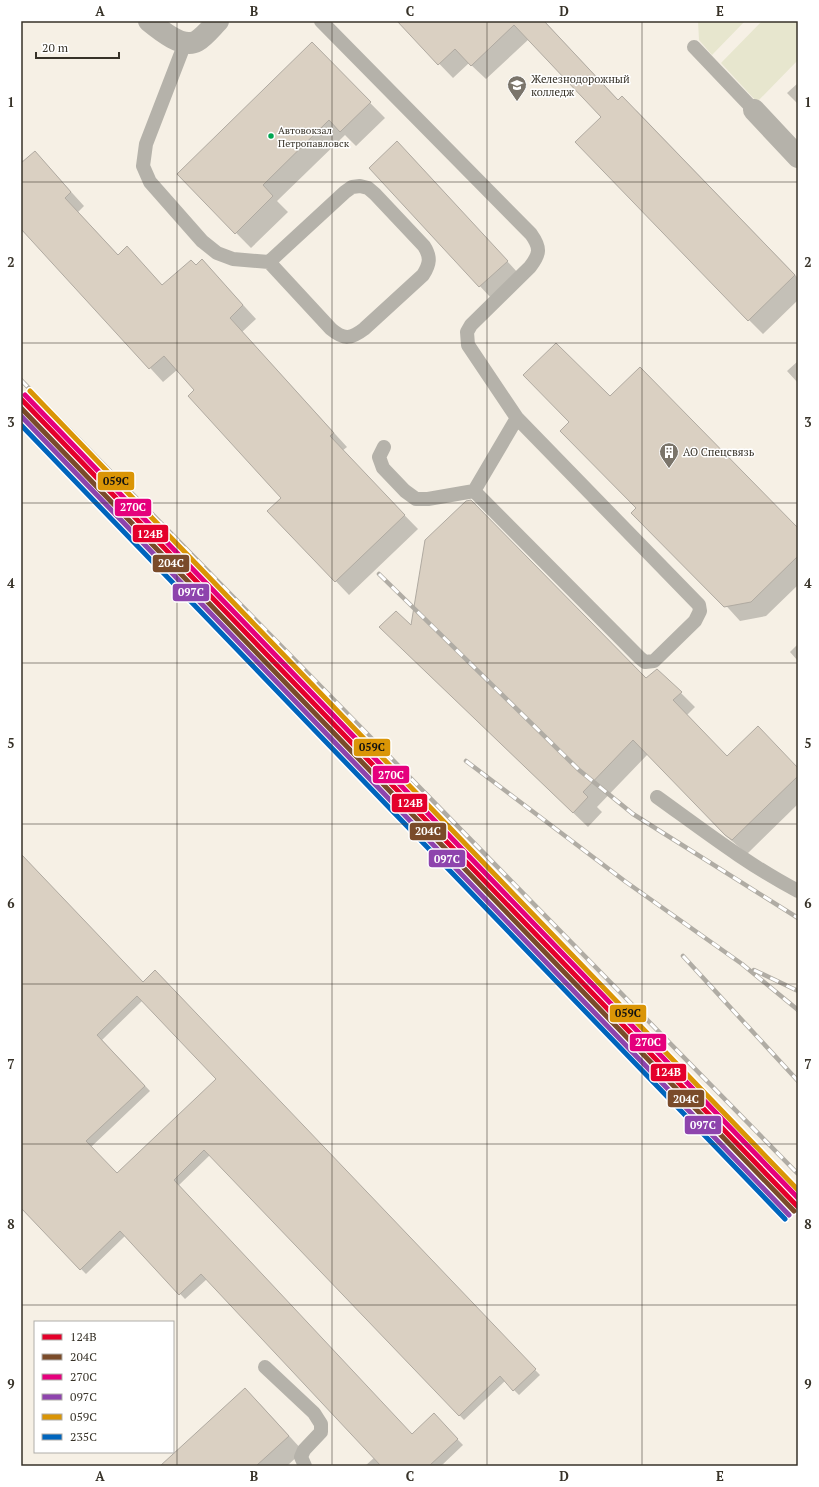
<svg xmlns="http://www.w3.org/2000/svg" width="819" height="1487" font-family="'PT Serif',serif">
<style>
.green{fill:#e7e6ce}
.shadow{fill:#0003;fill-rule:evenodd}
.building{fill:#dad0c2;stroke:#b0aaa1;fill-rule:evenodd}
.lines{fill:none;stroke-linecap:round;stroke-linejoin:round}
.lane{stroke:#b5b2aa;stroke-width:14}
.street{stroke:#b5b2aa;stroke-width:22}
.rail-casing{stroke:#b0aca4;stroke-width:4.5}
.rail{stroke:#fff;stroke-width:3;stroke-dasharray:9;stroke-linecap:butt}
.rail-1-casing{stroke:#fff;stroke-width:8}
.rail-2-casing{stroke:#fff;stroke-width:8}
.rail-3-casing{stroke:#fff;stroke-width:8}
.rail-4-casing{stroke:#fff;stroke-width:8}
.rail-5-casing{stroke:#fff;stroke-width:8}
.rail-6-casing{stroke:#fff;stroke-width:8}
.rail-1{stroke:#e4002b;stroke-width:5}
.rail-2{stroke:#7a4b2a;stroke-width:5}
.rail-3{stroke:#e5007d;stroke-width:5}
.rail-4{stroke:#8e44ad;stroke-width:5}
.rail-5{stroke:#da9506;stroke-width:5}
.rail-6{stroke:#0065bd;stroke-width:5}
.grid{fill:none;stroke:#373228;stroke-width:1;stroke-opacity:0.55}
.bus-dot{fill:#00a651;stroke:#fff;stroke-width:1.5}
.labels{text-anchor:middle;stroke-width:3;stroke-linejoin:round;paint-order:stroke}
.bus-label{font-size:10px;fill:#373228;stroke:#fff;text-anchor:start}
.poi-label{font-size:11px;fill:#373228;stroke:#fff;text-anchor:start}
.line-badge{stroke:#fff;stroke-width:1.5}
.badge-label{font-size:11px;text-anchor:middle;font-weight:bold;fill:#fff}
.pale-badge-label{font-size:11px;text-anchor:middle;font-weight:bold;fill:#111}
.neatline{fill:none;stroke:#373228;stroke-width:1.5}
.grid-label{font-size:13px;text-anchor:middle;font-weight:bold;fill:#373228}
</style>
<rect width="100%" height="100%" fill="#f6f0e5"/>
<path class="green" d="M698,21H745L712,55L699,40Z
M762,21H798V60L757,102L721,63Z"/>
<path class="shadow" d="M398,21H544L619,101L637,111L798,278V300L763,334L749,320L602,117L529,39L486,79L469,63L453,78Z
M312,44L385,118L356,146L345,135L277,201L288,212L251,248L178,174Z
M798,83V104L787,93Z
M35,152L84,206L78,212L118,255L140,261L163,286L196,266L202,260L256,319L242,332L347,447L342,451L418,529L349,595L269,511L282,498L196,390L177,370L163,382L21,227V159L24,162Z
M409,154L518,273L491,298L370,168Z
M798,361V383L787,371Z
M610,398L798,530V585L766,616L740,621L637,508Z
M411,627L646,679L681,693L695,707L687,715L727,757L798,768V804L747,854L725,835L648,754L597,807L602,812L588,827L395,642Z
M798,644V661L790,652Z
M21,855L143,983L160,976L540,1375L519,1395L505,1381L464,1420L210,1155L178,1186L412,1436L434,1415L463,1445L441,1466H365L375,1457L207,1279L185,1299L125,1236L86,1274L21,1208ZM143,1000L217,1079L117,1175L91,1147L150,1091L102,1040Z
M260,1404L303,1451L287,1466H161Z"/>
<path class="building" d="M397,21H544L618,100L622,96L795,275L748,321L575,142L601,117L514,25L471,66L455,49L438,65Z
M312,42L371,102L340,132L329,120L263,185L273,196L235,234L177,174Z
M397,141L508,261L479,287L369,168Z
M35,151L71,192L65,198L118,255L127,246L162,285L191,260L196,265L202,259L243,305L230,318L334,433L330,436L405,515L335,582L267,511L281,498L188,396L194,390L164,356L149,369L21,229V163Z
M556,343L610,396L640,367L798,528V556L751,602L724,607L631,513L636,508L560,431L569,422L523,375Z
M471,500L646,678L657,669L682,692L673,700L727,756L758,726L798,768V776L732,840L725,835L633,740L583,792L588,797L573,813L379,627L396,611L411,625L425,540L466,501Z
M21,854L143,982L155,970L536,1369L513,1391L500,1376L459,1416L204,1150L174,1180L412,1434L434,1413L458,1439L429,1466H381L201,1274L179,1295L120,1231L80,1270L21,1208ZM137,996L216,1079L117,1173L86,1141L145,1086L97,1035Z
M245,1388L289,1436L256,1466H160Z"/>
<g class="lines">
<path class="lane" d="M321,21L531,234C541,248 540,254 530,267L471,325L467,332L468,345L517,418L699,605L700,611L695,621L654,661L645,662L640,658L474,491L517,418
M185,43L146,144L143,166L150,182L202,241L217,253L233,259L269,262
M694,47L754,110
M360,186L368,188L375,194L424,246C431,257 430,264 423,275L364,329C351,339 344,340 331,329L269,262L345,192L352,187Z
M384,447L379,457L383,468L405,491L416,499H428L474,491
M657,797C703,830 748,865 798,891
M265,1367L314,1413L321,1424V1432L304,1450L301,1457L305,1466"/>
<path class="street" d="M149,21C160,30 183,49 197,41C205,36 212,27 218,21
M754,110L798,157"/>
<defs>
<path id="rail" d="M21,380L798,1174
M379,574L579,770L633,814L798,918
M466,761L626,882L742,964L798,1010
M683,956L798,1081
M754,970L798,991"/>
</defs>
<use href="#rail" class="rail-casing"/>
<use href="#rail" class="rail"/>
<defs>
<path id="rail-1" d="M21,399L798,1207"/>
<path id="rail-2" d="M21,408L794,1211"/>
<path id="rail-3" d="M25,395L798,1198"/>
<path id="rail-4" d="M21,416L789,1215"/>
<path id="rail-5" d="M30,391L798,1190"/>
<path id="rail-6" d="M21,425L785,1219"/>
</defs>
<use href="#rail-1" class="rail-1-casing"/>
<use href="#rail-2" class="rail-2-casing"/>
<use href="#rail-3" class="rail-3-casing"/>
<use href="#rail-4" class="rail-4-casing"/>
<use href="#rail-5" class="rail-5-casing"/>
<use href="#rail-6" class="rail-6-casing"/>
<use href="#rail-1" class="rail-1"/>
<use href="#rail-2" class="rail-2"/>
<use href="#rail-3" class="rail-3"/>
<use href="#rail-4" class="rail-4"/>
<use href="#rail-5" class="rail-5"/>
<use href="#rail-6" class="rail-6"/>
</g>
<path class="grid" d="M177,21V1466M332,21V1466M487,21V1466M642,21V1466M21,182H798M21,343H798M21,503H798M21,663H798M21,824H798M21,984H798M21,1144H798M21,1305H798"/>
<defs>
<symbol id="university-pin" viewBox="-11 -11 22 30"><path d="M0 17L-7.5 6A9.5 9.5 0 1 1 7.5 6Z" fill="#7a746a" stroke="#fff"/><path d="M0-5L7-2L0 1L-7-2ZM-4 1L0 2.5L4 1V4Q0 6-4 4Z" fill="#fff"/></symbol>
<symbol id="building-pin" viewBox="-11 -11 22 30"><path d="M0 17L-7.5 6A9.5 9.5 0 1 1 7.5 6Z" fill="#7a746a" stroke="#fff"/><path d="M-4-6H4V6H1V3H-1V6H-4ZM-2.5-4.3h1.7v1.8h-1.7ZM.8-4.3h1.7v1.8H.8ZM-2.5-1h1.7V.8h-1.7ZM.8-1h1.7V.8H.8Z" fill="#fff"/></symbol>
</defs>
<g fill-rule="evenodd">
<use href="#university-pin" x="506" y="74" width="22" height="30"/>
<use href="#building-pin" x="658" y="441" width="22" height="30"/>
</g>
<circle class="bus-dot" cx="271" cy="136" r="3.5"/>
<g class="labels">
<g class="bus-label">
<text x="278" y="134">Автовокзал<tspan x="278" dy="13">Петропавловск</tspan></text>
</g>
<g class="poi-label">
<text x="531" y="83">Железнодорожный<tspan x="531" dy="13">колледж</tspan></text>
<text x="683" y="456">АО Спецсвязь</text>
</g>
</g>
<g class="line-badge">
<rect x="97" y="471" width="38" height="20" rx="4" fill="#da9506"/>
<rect x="114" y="498" width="38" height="19" rx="4" fill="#e5007d"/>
<rect x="132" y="524" width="37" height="19" rx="4" fill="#e4002b"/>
<rect x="152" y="554" width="38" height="19" rx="4" fill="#7a4b2a"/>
<rect x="172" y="583" width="38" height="19" rx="4" fill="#8e44ad"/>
<rect x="353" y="738" width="38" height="19" rx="4" fill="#da9506"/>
<rect x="372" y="765" width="38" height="19" rx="4" fill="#e5007d"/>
<rect x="391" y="793" width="37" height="20" rx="4" fill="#e4002b"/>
<rect x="409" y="822" width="38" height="19" rx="4" fill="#7a4b2a"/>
<rect x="428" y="849" width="38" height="19" rx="4" fill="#8e44ad"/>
<rect x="609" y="1004" width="38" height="19" rx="4" fill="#da9506"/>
<rect x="629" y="1033" width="38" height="19" rx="4" fill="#e5007d"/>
<rect x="650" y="1063" width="37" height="19" rx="4" fill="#e4002b"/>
<rect x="667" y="1089" width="38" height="19" rx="4" fill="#7a4b2a"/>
<rect x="684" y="1115" width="38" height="20" rx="4" fill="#8e44ad"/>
</g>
<g class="badge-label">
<text x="133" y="511">270С</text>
<text x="150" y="538">124В</text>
<text x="171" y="567">204С</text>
<text x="191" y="596">097С</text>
<text x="391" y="779">270С</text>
<text x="410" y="807">124В</text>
<text x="428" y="835">204С</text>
<text x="447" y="863">097С</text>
<text x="648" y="1046">270С</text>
<text x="668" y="1076">124В</text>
<text x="686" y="1103">204С</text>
<text x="703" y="1129">097С</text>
</g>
<g class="pale-badge-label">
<text x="116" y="485">059С</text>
<text x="372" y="751">059С</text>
<text x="628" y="1017">059С</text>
</g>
<rect width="819" height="1487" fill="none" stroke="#ffffff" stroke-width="44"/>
<rect x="34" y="1321" width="140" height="132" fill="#ffffff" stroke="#afada9"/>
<rect x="42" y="1334" width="20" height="6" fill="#e4002b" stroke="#afada9"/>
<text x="70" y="1341" font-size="12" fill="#373228">124В</text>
<rect x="42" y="1354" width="20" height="6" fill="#7a4b2a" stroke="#afada9"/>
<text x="70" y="1361" font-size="12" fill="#373228">204С</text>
<rect x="42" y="1374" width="20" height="6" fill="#e5007d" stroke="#afada9"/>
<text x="70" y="1381" font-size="12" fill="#373228">270С</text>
<rect x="42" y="1394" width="20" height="6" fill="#8e44ad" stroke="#afada9"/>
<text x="70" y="1401" font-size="12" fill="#373228">097С</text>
<rect x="42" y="1414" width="20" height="6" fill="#da9506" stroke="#afada9"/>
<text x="70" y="1421" font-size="12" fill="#373228">059С</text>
<rect x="42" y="1434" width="20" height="6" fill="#0065bd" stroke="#afada9"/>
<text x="70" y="1441" font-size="12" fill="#373228">235С</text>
<path d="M36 52v6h83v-6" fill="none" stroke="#373228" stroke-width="2"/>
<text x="42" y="52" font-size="12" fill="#373228" stroke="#ffffff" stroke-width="3" paint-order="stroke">20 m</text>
<rect x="22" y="22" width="775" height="1443" class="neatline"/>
<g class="grid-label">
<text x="100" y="16">A</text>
<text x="254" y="16">B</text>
<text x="410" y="16">C</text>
<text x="564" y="16">D</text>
<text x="720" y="16">E</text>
<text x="11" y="107">1</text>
<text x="808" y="107">1</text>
<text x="11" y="267">2</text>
<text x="808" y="267">2</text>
<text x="11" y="427">3</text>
<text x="808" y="427">3</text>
<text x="11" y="588">4</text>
<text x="808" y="588">4</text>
<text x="11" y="748">5</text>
<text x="808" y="748">5</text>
<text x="11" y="908">6</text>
<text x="808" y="908">6</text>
<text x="11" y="1069">7</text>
<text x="808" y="1069">7</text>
<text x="11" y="1229">8</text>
<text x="808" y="1229">8</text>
<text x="11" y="1389">9</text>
<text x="808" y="1389">9</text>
<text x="100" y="1481">A</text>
<text x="254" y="1481">B</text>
<text x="410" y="1481">C</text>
<text x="564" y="1481">D</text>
<text x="720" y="1481">E</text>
</g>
</svg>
